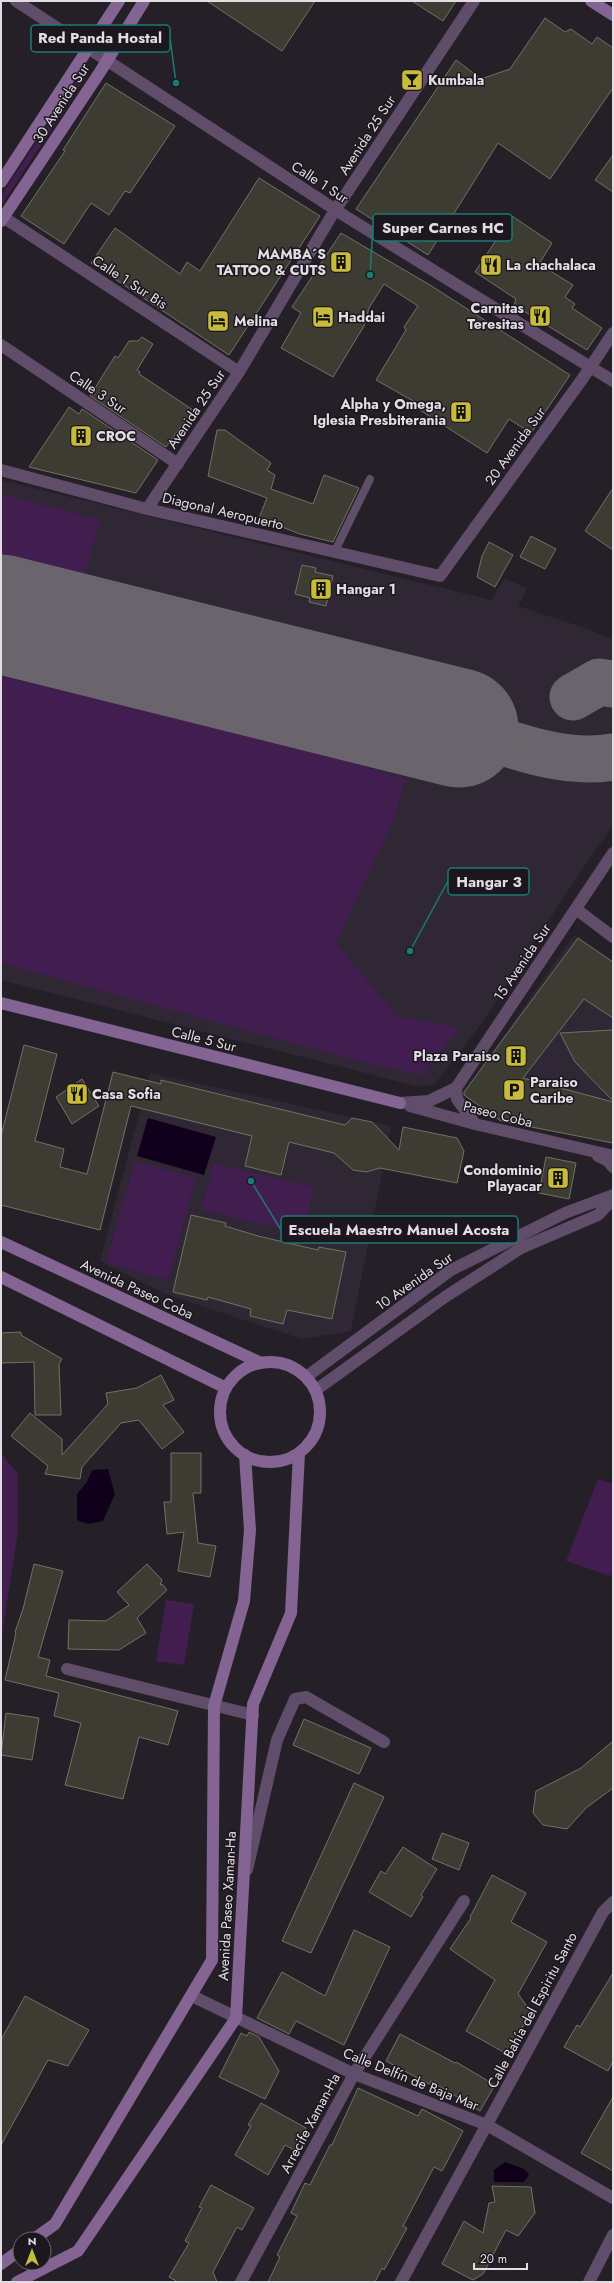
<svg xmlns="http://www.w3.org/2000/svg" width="614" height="2283" viewBox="0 0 614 2283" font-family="Jost,sans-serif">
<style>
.built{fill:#302735}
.green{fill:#411d50}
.water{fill:#11001b}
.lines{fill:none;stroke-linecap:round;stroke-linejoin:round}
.taxiway{stroke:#6a656c;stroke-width:47}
.runway{stroke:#6a656c;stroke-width:119}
.building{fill:#3d3c32;stroke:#727166}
.lane{stroke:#604d6a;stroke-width:8}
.street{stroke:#604d6a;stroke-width:12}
.secondary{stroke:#836493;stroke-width:12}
.labels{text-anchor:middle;stroke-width:3;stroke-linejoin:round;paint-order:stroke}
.poi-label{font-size:14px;font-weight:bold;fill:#e1dde3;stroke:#1c171f;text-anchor:start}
.street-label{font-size:14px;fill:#e1dde3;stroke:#1c171f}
.leader{fill:none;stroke:#1a7b74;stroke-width:1.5}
.callout-dot{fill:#1a7b74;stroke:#1c171f;stroke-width:1.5}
.callout{fill:#1c171f;stroke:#1a7b74;stroke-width:1.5}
.callout-label{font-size:15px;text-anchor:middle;font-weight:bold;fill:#e1dde3}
</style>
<rect width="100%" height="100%" fill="#252028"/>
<!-- built -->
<path class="built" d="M1,480l490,120 14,-22 22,11 -9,17 70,23 25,11v185l-32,46 -99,152 -48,62 -18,1 -415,-106z
M574,935l39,27v181l-112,-22 -38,-27z
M150,1073l241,53 -40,205 -49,8 -134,-44 -68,-34z"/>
<!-- green -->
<path class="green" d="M82,72l5,2 -86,132v-10z
M1,494l100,26 -18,58 -82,-22z
M1,676l317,76 87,27 -10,38 -59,126 61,73 62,12 -36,47 -58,-12 -364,-100z
M135,1161l61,17 -28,102 -62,-17z
M213,1163l101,24 -11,47 -101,-24z
M1,1453l17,21v58l-17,108z
M598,1479l15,5v85l-3,7 -44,-15z
M166,1600l28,4 -10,61 -28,-4z"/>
<!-- water -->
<path class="water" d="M148,1118l68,19 -12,38 -67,-19z
M108,1469l7,25 -12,27 -15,3 -11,-4v-26l10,-12 5,-12z
M505,2162l19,7 5,6 -5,7h-30v-12z"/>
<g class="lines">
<!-- taxiway -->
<path class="taxiway" d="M573,697l26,-15 14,2
M459,728c50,15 102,38 154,29"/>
<!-- runway -->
<path class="runway" d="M1,614l458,114"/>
</g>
<!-- building -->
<path class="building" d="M207,1h108l-33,50z
M412,1h44l-13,20z
M545,18l20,14 6,-3 21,15 5,-7 16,11v40l-63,91 -52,-36 -70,112 -72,-46 100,-149 25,19 29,-10z
M106,83l69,43 -45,67 -5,-2 -16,24 -18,-12 -27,41 -43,-28 44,-65 -2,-1z
M613,155v37l-18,-12z
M259,178l61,38 -91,139 -138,-92 24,-35 65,46 7,-12 13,9z
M512,216l40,27 -13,21 34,21 -8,12 10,7 -3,4 30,20 -15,22 -73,-45 2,-6 -41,-27z
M341,233l89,52 140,90 -39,58 -22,-14 -22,34 -75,-48 3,-3 -39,-22 30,-50 -2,-3 14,-21 -34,-22 -15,24 -5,18 -31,51 -52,-29 20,-35 -9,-6z
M142,337l11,7 -16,26 3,2 -1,2 54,36 -27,37 -76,-51 25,-40 3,2 11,-17h9z
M69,407l10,7 3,-5 76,51 -22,33 -107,-26z
M217,430h8l46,33 -4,7 8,5 -4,14 42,15 11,-29 35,13 -26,54 -33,-8 -41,-16 8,-20 -59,-22z
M613,488v62l-28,-19z
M531,536l25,13 -11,20 -25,-12z
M489,542l24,13 -18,32 -18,-10 5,-21z
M302,565l14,3 -1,4 18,4 -7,30 -17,-4 1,-4 -15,-4z
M578,938l35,24v56l-29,-19 -61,79 90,24v41l-112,-22 -37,-26v-3z
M613,1030v71l-38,-39 -15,-29z
M24,1045l33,9 -22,87 29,8 -4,18 27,7 26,-102 48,12v-4l184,45 7,-7 20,4 27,28 4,-23 54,11 7,13 -7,32 -77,-15 -14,4 -13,-2 -19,-17 -45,-11 -8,33 -36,-9 7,-30 -121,-30 -31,124 -99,-25v-69z
M82,1079l17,27 -27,18 -16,-27z
M546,1157l30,6 -7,36 -30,-6z
M191,1215l35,8 -1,3 33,10 60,14 1,-3 27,5 -14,67 -45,-9 -4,14 -33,-8 1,-7 -43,-12 -1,3 -34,-8z
M21,1332v3l41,24 -3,5 2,51h-26l-1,-53 -33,1v-30z
M161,1375l13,25 -11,5 21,27 -22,17 -23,-29 -18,3 -39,44 -2,12 -35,-5 3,-8 -37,-30 19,-23 32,26v16l46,-51 -2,-11 31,-5z
M171,1453h30v40h-8l5,50 18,3 -6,31 -32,-6 6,-39 -17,2 -3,-32h7z
M34,1564l29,7 -25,86 12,3 -4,16 132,35 -10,34 -29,-8 -16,62 -58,-14 16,-62 -27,-7 5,-23 -54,-13 11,-47 -1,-1 8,-23z
M147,1564l15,16 -2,5 2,-1 5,6 -30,28 9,15 -27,17 -51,-1 1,-29 37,1 23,-16 -12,-13z
M6,1713l33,5 -7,42 -31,-5z
M304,1719l67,29 -12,26 -66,-29z
M613,1741v47l-27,20 -19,21 -24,-4 -10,-12 3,-22 45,-23z
M354,1783l30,14 -73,156 -29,-12z
M442,1833l27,10 -10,27 -27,-11z
M403,1847l34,22 -16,26 2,2 -12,20 -42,-25 12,-21 4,3z
M492,1875l34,18 -15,29 36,20 -29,52 13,18 -24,42 -41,-23 29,-51 -45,-31 21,-31 -1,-1z
M354,1930l36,17 -46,98 -48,-24 -7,13 -32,-16 25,-46 43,24z
M613,1973v88l-5,10 -44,-24 13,-22 3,2z
M25,1996l64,34 -21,36 -20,-6 -47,85v-105z
M249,2032l10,5 20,34 -14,28 -46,-22 22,-44 6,3z
M400,2034l55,29 1,-1 39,23 -15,26 -49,-30 -2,3 -43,-23z
M358,2088l60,28 4,-7 41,22 -21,40 -8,-4 -31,59 4,2 -23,42 -2,-2 -7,14h-107l12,-25 -3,-2 20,-39 -6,-3 14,-30 5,2 20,-40h2z
M613,2097v74l-32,-18z
M261,2103l45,25 -12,22 -9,-5 -17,30 -33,-20 16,-29 -3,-1z
M211,2185l43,23 -12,22 -5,-3 -24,45 4,10h-39l-9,-5 20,-34 -4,-2 17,-33 -3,-1z
M492,2186l39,1 4,26 -17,23 -12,-6 -23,44 -10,6 -31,-16 22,-43 19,12 6,-30 6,-1z"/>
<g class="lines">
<!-- lane -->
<path class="lane" d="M335,551l35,-72"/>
<!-- street -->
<path class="street" d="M16,1l329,215 268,165
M3,217l236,155
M1,345l177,119
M1,470l146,39 293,67 143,-198 30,-45
M147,509l92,-137 93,-157 142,-214
M576,909l37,28
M456,1088l1,11 18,25
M400,1103l29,-2 27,-13 157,-235
M410,1106l65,18 138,32
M598,1156l10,5 5,6
M306,1377l145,-107 114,-57 48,-18
M316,1390l129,-93 76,-49 77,-33 15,-16
M67,1669l186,46
M247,1870l30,-130 18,-41 11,-2 78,45
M192,1996l162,78 133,51 126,73
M241,2282l113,-208 110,-173
M401,2282l202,-370 10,-10
M589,2282l24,-47"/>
<!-- secondary -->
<path class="secondary" d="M591,1l22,14
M1,182l118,-181
M1,221l99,-149 44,-71
M1,1003l399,100
M1,1242l260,121
M1,1277l225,111
M220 1412a50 50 0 1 1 100 0a50 50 0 1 1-100 0Z
M34,2239l21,-15 157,-264 2,-254 30,-105 6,-71 -5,-75
M1,2264l19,-14
M17,2282l61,-31 158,-233 17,-314 38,-91 8,-160"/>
</g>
<!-- icons -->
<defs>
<g id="bar-square" transform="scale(1.15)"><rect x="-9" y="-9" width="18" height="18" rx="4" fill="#c8bb3b" stroke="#1c171f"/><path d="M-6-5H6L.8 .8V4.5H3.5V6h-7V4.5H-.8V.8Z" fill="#111"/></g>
<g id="building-square" transform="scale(1.15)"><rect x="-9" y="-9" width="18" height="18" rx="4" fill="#c8bb3b" stroke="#1c171f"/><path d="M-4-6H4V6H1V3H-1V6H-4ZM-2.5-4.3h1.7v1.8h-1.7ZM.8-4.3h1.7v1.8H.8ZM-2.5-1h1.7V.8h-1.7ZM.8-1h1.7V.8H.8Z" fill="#111"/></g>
<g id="restaurant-square" transform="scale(1.15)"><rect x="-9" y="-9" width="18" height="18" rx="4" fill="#c8bb3b" stroke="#1c171f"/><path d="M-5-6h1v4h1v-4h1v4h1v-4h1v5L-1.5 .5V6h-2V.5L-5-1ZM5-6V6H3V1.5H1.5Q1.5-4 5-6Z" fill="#111"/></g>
<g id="hotel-square" transform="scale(1.15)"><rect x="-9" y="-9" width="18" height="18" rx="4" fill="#c8bb3b" stroke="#1c171f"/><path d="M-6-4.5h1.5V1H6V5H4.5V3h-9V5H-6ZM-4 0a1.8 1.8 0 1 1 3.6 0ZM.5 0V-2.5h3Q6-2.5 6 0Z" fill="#111"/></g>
<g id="parking-square" transform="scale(1.15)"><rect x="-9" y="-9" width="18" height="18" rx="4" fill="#c8bb3b" stroke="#1c171f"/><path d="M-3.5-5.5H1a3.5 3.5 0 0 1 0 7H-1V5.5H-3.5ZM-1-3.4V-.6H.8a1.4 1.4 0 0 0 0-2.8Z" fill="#111"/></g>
</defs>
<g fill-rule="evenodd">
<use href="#bar-square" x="412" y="80"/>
<use href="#building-square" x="341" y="262"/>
<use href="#restaurant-square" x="491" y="265"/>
<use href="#restaurant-square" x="540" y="316"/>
<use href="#hotel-square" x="323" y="317"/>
<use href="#hotel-square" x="218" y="321"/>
<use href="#building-square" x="461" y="412"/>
<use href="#building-square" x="81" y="436"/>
<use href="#building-square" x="321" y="589"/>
<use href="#building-square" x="516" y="1056"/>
<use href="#parking-square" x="514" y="1090"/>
<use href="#restaurant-square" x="77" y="1094"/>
<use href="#building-square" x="558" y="1178"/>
</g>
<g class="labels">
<!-- poi labels -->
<g class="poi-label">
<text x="428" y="85">Kumbala</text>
<text x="326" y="259" text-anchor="end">MAMBA´S<tspan x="326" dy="16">TATTOO &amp; CUTS</tspan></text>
<text x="506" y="270">La chachalaca</text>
<text x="524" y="313" text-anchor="end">Carnitas<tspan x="524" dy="16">Teresitas</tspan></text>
<text x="338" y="322">Haddai</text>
<text x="234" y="326">Melina</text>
<text x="446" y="409" text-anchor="end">Alpha y Omega,<tspan x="446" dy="16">Iglesia Presbiterania</tspan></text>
<text x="96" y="441">CROC</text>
<text x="336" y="594">Hangar 1</text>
<text x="500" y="1061" text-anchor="end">Plaza Paraiso</text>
<text x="530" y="1087">Paraiso<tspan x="530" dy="16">Caribe</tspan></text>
<text x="92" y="1099">Casa Sofia</text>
<text x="542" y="1175" text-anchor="end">Condominio<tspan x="542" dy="16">Playacar</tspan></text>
</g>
<!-- street labels -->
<g class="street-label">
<text transform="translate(61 103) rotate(-57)" y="5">30 Avenida Sur</text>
<text transform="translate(367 135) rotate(-57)" y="5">Avenida 25 Sur</text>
<text transform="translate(320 182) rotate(33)" y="5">Calle 1 Sur</text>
<text transform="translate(130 282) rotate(33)" y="5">Calle 1 Sur Bis</text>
<text transform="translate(98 392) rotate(34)" y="5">Calle 3 Sur</text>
<text transform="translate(196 409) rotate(-56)" y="5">Avenida 25 Sur</text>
<text transform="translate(515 446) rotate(-54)" y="5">20 Avenida Sur</text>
<text transform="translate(223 511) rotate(13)" y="5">Diagonal Aeropuerto</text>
<text transform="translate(522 962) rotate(-56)" y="5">15 Avenida Sur</text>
<text transform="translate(204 1039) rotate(14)" y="5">Calle 5 Sur</text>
<text transform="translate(498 1114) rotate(14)" y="5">Paseo Coba</text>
<text transform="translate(414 1281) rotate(-35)" y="5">10 Avenida Sur</text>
<text transform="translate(137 1289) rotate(25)" y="5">Avenida Paseo Coba</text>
<text transform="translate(227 1906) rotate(-87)" y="5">Avenida Paseo Xaman-Ha</text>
<text transform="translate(532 2010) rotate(-62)" y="5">Calle Bahía del Espiritu Santo</text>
<text transform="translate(411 2079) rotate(22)" y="5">Calle Delfín de Baja Mar</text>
<text transform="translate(310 2123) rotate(-62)" y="5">Arrecife Xaman-Ha</text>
</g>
</g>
<!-- callouts -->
<path class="leader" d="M176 83L170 38M370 275L373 227M410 951L448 881M251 1181L281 1230"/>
<g class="callout-dot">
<circle cx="176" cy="83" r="4"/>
<circle cx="370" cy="275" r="4"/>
<circle cx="410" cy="951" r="4"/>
<circle cx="251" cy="1181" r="4"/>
</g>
<g class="callout">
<rect x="31" y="25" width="139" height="27" rx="4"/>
<rect x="373" y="214" width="139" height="27" rx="4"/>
<rect x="448" y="868" width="81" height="27" rx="4"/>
<rect x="281" y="1216" width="237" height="27" rx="4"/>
</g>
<g class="callout-label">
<text x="100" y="43">Red Panda Hostal</text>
<text x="443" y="233">Super Carnes HC</text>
<text x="489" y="887">Hangar 3</text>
<text x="399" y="1235">Escuela Maestro Manuel Acosta</text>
</g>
<!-- border -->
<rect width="614" height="2283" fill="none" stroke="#e1dde3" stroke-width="4"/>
<!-- north arrow -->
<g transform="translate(32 2251)"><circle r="19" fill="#1c171f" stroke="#6b666d"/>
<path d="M0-3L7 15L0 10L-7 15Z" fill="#c8bb3b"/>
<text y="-6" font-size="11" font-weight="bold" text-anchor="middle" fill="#e1dde3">N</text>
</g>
<!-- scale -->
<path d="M474 2263v6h53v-6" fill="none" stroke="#e1dde3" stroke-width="2"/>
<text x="480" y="2263" font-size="12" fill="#e1dde3" stroke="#1c171f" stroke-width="3" paint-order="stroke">20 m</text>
</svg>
